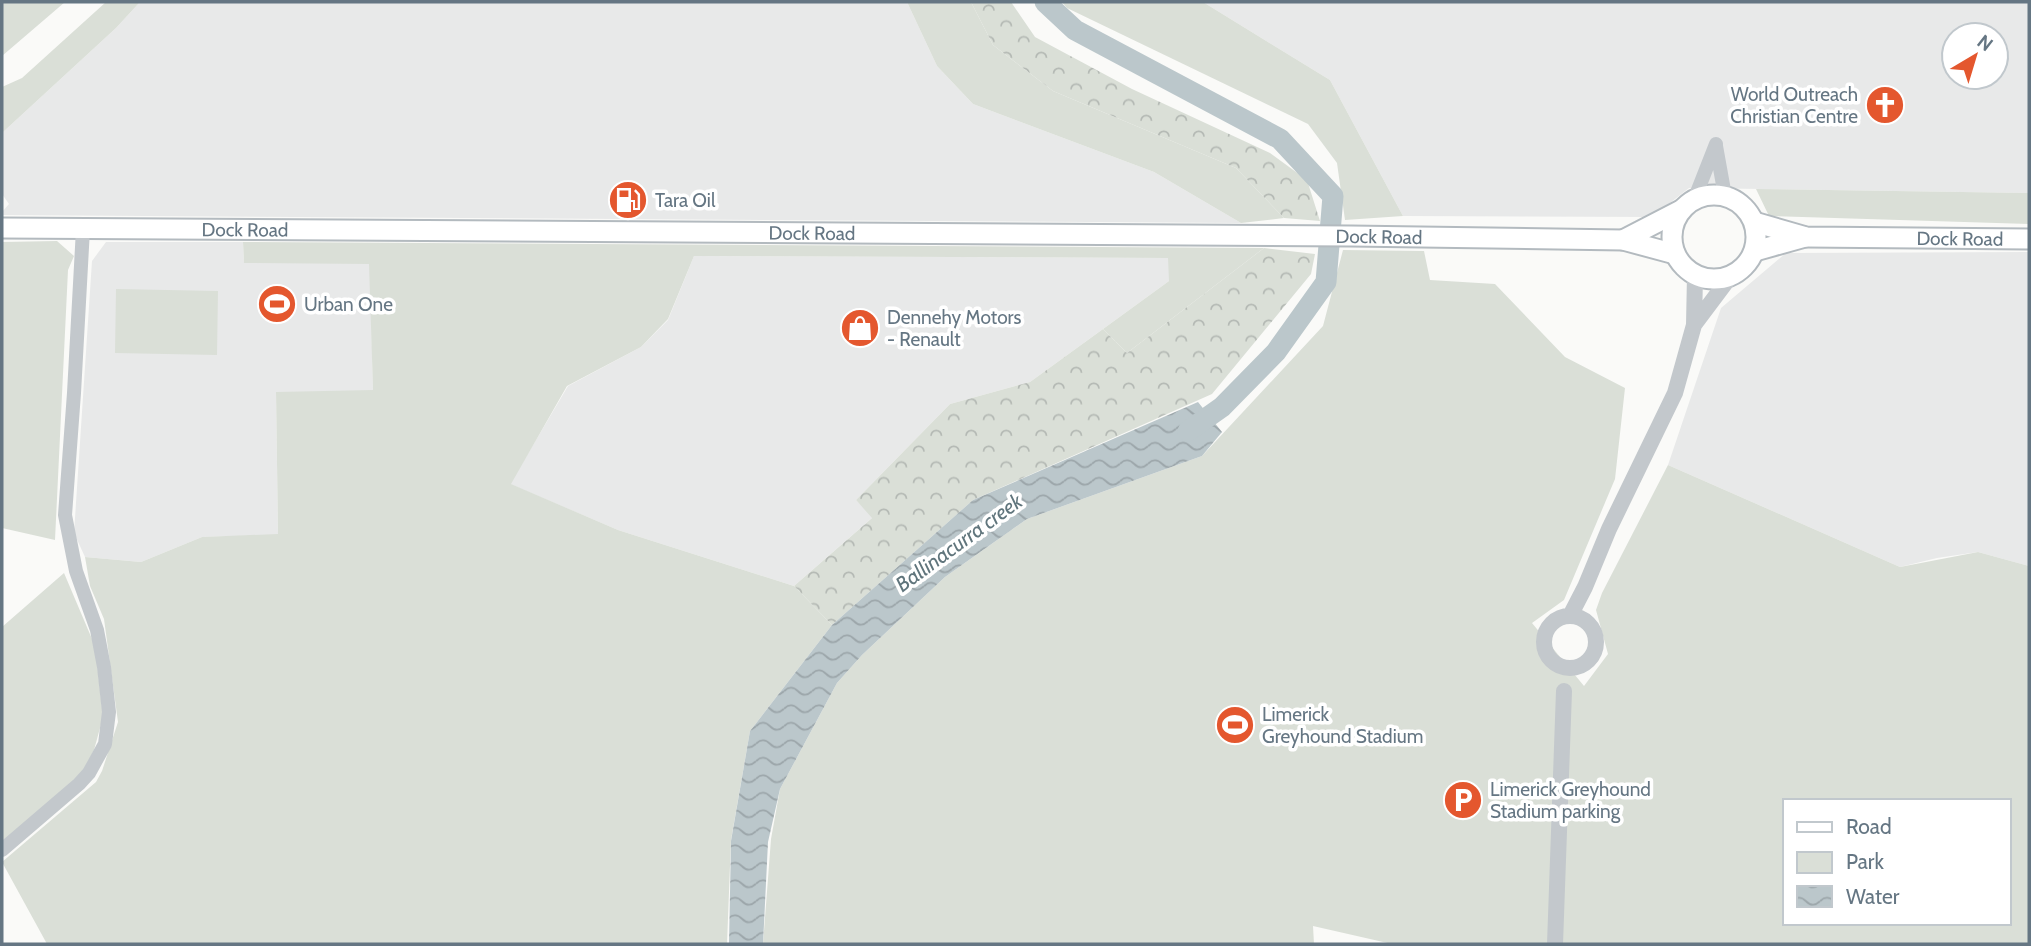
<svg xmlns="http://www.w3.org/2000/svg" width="2031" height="946" viewBox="0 0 2031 946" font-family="Cabin,sans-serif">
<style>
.built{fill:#e8e9e9;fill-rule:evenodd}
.green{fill:#dadfd7;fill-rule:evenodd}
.forest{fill:url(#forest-crowns)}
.water{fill:url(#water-waves)}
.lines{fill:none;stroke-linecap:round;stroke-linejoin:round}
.river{stroke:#bbc7cb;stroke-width:21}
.secondary-casing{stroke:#b3babf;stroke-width:23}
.minor{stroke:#c3c8cc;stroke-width:14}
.tertiary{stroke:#c3c8cc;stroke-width:16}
.secondary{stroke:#fff;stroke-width:19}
.labels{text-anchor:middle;stroke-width:7;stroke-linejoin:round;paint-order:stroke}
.poi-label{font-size:19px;fill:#657683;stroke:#fff;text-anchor:start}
.street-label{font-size:19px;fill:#657683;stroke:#fff}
.water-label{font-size:21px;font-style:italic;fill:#60757c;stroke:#fff}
</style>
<defs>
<pattern id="forest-crowns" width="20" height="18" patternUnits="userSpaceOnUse" patternTransform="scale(1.75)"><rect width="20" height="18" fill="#dadfd7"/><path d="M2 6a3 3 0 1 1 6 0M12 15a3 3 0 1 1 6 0" fill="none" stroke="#b4b9b4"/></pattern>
<pattern id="water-waves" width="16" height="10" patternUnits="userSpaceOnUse" patternTransform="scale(1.75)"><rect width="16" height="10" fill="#bbc7cb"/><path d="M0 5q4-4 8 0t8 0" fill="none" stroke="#9ca6aa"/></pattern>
</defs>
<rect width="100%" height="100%" fill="#fafaf8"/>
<!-- built -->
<path class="built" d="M140,2h767l30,64 36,38 181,68 87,51 -1239,-8v-3l7,-8 -7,-10v-61l114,-105z
M1203,2h826v191l-340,-5 -37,29 -249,-1 -73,-136zM1954,35h42v42h-42z
M106,242h137l1,21h126l3,128 -97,2 2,142 -76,2 -61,25 -56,-5 -11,-24 18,-272z
M2029,252v314l-51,-14 -41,6 -37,9 -232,-102 53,-157 65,-55z
M694,256l475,2v23l-139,101 -80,22 -94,96 17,17 -79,69 -176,-56 -108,-46 58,-98 73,-39 27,-27z"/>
<!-- green -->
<path class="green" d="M2,2h63l-63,54z
M106,2h34l-24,26 -114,105v-46l20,-9z
M907,2h64l22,43 60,46 183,77 48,50 -43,5 -87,-51 -181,-68 -36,-38z
M1062,2h141l127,78 73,136 -58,4 -8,-57 -29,-39 -241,-116z
M1756,189l273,4v31l-260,-8z
M57,241l17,15 -6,14 -13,270 -53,-12v-286z
M243,242l1021,6 -137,105 -24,-24 66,-48 -1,-23 -474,-2 -26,63 -27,28 -74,39 -56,98 107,46 176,56 38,39 -82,106 -19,109 -4,104h-680l-45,-82 94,-80 6,-11 16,-49 -14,-103 -14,-33 -5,-29 56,5 61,-25 76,-3 -2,-142 97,-2 -4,-126 -125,-1z
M1343,250l81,1 6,29 65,4 70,73 60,31 -10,91 -51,121 -32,23 52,63 24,-32 -12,-44 6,-17 66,-128 232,102 78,-15 51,14v378h-637l-79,-18 1,18h-551l8,-105 9,-50 57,-106 25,-28 83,-78 82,-58 175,-63 121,-130zM1784,801h224v122h-224z
M116,289l102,2 -1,64 -102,-2z
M64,573l31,73 8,71 -9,33 -14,27 -78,67v-217z"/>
<!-- forest -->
<path class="forest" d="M971,2h40l24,35 97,52 138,64 37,27 13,41 -36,-3 -48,-50 -183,-77 -60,-46z
M1264,248l51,6 -4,20 -99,120 -239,106 -141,125 -38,-39 78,-68 -16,-18 94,-96 80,-22 73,-53 24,24z"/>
<!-- water -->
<path class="water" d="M1198,402l24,30 -20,24 -175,63 -82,58 -83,78 -25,28 -57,106 -12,53 -5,102h-34l2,-103 19,-110 82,-106 141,-125z"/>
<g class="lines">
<!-- river -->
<path class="river" d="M1045,2l30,28 205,109 53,57 -7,86 -50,70 -54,55 -34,24"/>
<!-- secondary casing -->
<g class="secondary-casing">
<g id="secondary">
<circle cx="1714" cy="237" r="42"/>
<path id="s1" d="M1754,222l52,15 223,2"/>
<path id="s2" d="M2,228l1349,8 272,4 52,14"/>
<path d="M1623,240l58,-30"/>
<path d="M1755,251l50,-14"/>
</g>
</g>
<!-- minor -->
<path class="minor" d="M1716,146l9,50
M1694,200l22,-56
M2,850l77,-66 10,-11 16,-29 4,-32 -5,-45 -7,-37 -21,-59 -11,-56 9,-122 9,-164"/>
<!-- tertiary -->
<path class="tertiary" d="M1694,325l36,-48
M1544 642a26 26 0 1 1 52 0a26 26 0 1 1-52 0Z
M1570,616l15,-29 24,-58 66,-136 19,-68 1,-50
M1555,944l9,-253"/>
<!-- secondary -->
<use href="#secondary" class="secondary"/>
</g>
<!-- icons -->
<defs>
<g id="church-disc" transform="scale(2.0125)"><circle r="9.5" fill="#e4572e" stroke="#fff"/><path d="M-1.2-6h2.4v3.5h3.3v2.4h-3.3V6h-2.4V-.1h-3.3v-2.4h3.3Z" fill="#fff"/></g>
<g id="fuel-disc" transform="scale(2.0125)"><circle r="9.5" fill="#e4572e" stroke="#fff"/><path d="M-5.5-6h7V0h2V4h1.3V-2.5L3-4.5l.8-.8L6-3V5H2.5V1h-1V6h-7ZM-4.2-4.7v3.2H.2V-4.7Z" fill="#fff"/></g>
<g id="stadium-disc" transform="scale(2.0125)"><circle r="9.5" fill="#e4572e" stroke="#fff"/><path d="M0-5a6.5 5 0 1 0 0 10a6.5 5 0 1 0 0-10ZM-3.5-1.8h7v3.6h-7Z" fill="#fff"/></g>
<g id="shop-disc" transform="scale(2.0125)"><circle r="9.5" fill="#e4572e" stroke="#fff"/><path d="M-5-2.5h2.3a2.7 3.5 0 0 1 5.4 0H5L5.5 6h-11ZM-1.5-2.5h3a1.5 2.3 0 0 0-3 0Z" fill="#fff"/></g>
<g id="parking-disc" transform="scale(2.0125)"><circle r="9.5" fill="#e4572e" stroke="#fff"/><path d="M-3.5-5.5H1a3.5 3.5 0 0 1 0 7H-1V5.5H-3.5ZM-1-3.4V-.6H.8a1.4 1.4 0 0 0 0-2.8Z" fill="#fff"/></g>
</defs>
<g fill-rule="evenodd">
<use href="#church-disc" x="1885" y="105"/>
<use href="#fuel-disc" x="628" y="200"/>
<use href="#stadium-disc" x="277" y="304"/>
<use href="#shop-disc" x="860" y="328"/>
<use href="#stadium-disc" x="1235" y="725"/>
<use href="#parking-disc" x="1463" y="800"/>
</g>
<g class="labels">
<!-- poi labels -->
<g class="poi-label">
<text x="1858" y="101" text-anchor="end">World Outreach<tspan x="1858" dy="22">Christian Centre</tspan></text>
<text x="655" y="207">Tara Oil</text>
<text x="304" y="311">Urban One</text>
<text x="887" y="324">Dennehy Motors<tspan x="887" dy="22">- Renault</tspan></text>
<text x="1262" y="721">Limerick<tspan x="1262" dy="22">Greyhound Stadium</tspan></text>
<text x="1490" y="796">Limerick Greyhound<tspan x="1490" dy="22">Stadium parking</tspan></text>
</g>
<!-- street labels -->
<g class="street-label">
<text dy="7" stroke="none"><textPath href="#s2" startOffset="243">Dock Road</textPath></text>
<text dy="7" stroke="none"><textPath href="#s2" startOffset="810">Dock Road</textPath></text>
<text dy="7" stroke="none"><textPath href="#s2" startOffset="1377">Dock Road</textPath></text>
<text dy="7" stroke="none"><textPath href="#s1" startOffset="208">Dock Road</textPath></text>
</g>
<!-- water labels -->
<g class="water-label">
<text transform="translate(959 543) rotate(-36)" y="7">Ballinacurra creek</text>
</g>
</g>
<!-- border -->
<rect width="2031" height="946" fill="none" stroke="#657683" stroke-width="7"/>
<!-- legend -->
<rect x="1783" y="799" width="228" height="126" fill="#ffffff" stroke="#c1c8cd" stroke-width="2"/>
<rect x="1797" y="822" width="35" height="10" fill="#ffffff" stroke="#c1c8cd" stroke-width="2"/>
<text x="1846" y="834" font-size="21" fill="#657683">Road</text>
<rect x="1797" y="852" width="35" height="21" fill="#dadfd7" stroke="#c1c8cd" stroke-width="2"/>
<text x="1846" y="869" font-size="21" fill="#657683">Park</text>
<rect x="1797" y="886" width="35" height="21" fill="url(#water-waves)" stroke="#c1c8cd" stroke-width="2"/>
<text x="1846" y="904" font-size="21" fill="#657683">Water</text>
<!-- north arrow -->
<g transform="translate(1975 56) rotate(38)"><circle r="33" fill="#ffffff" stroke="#c1c8cd" stroke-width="2"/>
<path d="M0-5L12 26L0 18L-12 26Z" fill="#e4572e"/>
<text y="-10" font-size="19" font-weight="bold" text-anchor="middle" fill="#657683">N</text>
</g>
</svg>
